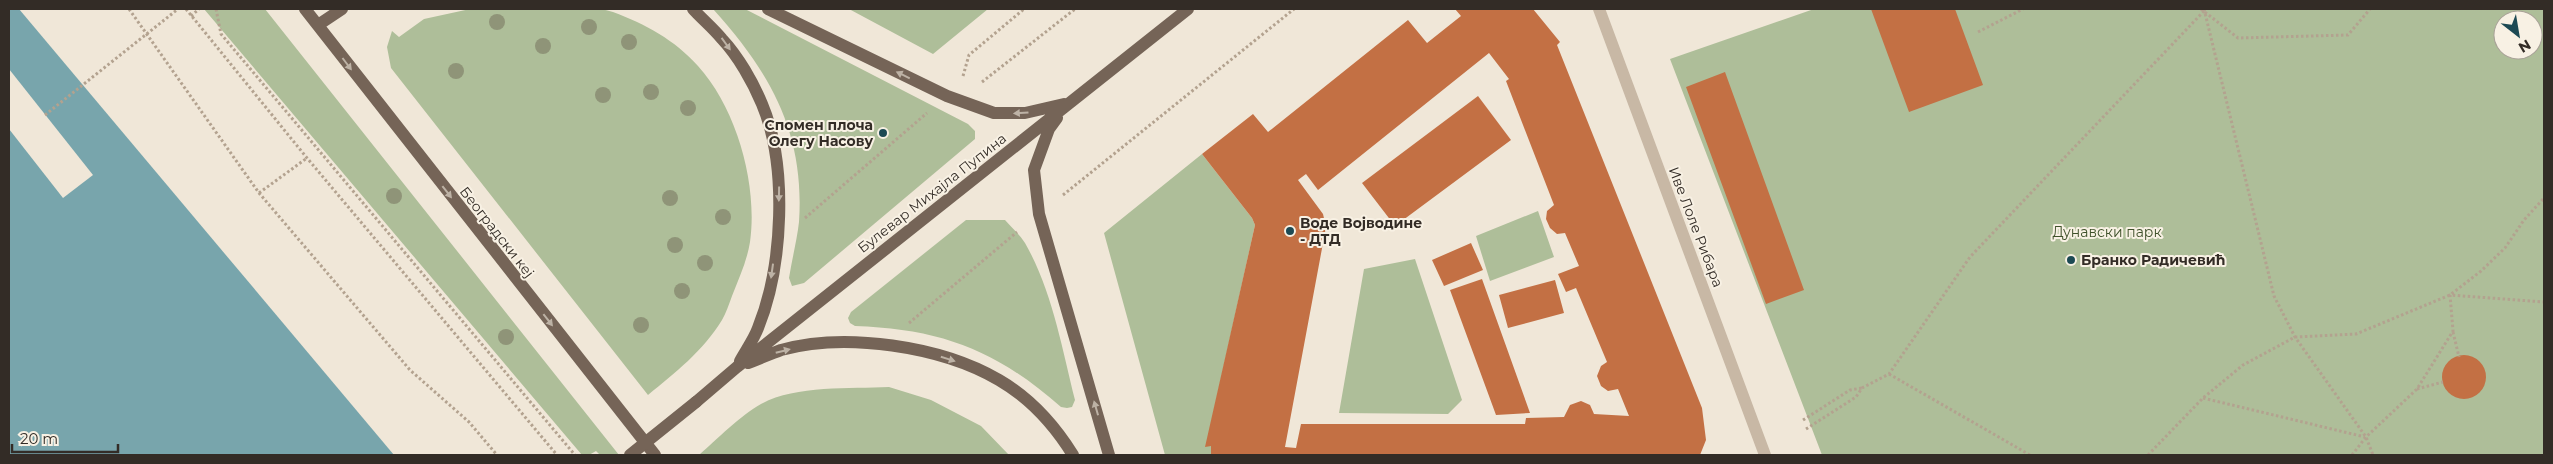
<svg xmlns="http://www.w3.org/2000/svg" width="2553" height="464" viewBox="0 0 2553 464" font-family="Montserrat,sans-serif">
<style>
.green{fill:#aebe99;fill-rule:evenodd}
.water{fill:#78a5ac}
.pier{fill:#f0e7d8}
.building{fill:#c37044;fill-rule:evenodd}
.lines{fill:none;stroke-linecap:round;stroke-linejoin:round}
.path{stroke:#b3a28f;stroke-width:3;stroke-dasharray:2.5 2.5;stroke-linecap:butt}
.minor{stroke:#c8b8a5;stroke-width:12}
.major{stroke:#756457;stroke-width:12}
.major-bridge{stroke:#756457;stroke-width:12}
.tree{fill:#8f9478}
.oneway{fill:#bdb2a5}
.poi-dot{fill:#1d4a54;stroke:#f8f1e4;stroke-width:2}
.labels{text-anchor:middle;stroke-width:4;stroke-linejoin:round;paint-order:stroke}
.poi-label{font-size:14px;font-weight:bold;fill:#332c26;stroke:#f8f1e4;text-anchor:start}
.street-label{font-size:14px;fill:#332c26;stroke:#f8f1e4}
.park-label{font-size:14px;fill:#3f512a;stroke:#f8f1e4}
</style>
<rect width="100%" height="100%" fill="#f0e7d8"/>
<!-- green -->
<path class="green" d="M204,9h61l354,446h-19l-4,-4 -7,4h-7z
M470,9c30,0 60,0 90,0 17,0 36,-3 53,3 32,12 62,28 85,54 39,43 60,119 52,176 -3,19 -11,36 -18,54 -3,8 -6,17 -10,24 -19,31 -47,53 -74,75l-257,-327 -4,-21 5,-16 7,6 25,-18z
M713,9h32l223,115 7,7v8l-171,144 -12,3 -3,-8c3,-19 8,-38 10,-56 6,-89 -29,-150 -86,-213z
M849,9h139l-55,45z
M1814,9h730v446h-722l-152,-396zM2503,20h30v30h-30z
M1202,154l50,64 3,7 -49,221h5v9h-46l-61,-222z
M1538,211l16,46 -64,24 -14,-45z
M966,220h39c6,7 15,15 20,23 27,47 37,105 50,157l-3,7 -5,1 -6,-1c-65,-57 -120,-78 -206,-81l-5,-3 -2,-5 3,-6z
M1415,259l47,141 -14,14 -109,-1 25,-144z
M889,387l42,13 50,26 28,29h-310c17,-15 42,-40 62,-51 34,-19 89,-15 128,-17z"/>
<!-- water -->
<path class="water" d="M9,9h10l375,446h-385z"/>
<!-- pier -->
<path class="pier" d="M9,69l84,106 -30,23 -54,-69z"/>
<!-- building -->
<path class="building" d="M1455,9h78l27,33 -3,3 145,363 4,32 -6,15h-489v-9l-6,1 50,-222 -3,-7 -50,-64 51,-40 15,18 140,-112 19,23 34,-27zM1489,53l20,26 -3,2 48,124 -7,6 -1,8 4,9 7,6 8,-1 14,33 -21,8 8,18 10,-4 31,74 -6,4 -4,10 4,10 7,5 10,-2 11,27 -35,-2 -4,-9 -9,-4 -11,4 -6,12 -38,1 -1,6h-224l-5,24 -11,-1 41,-220 -3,-13 -25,-34 8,-6 12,16z
M1871,9h84l28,76 -74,27z
M1725,72l79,218 -38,14 -80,-217z
M1478,96l33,44 -116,86 -33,-43z
M1471,243l12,27 -39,16 -12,-26z
M1482,279l48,134 -34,2 -46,-125z
M1555,280l9,33 -56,15 -9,-33z
M2442 377a22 22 0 1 1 44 0a22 22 0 1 1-44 0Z"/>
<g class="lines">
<!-- path -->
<path class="path" d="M129,9l130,184 151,177 59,52 28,33
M186,9l121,149 250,297
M216,9l5,25 354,421
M2201,9l37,29 110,-3 22,-26
M2204,9l70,287 21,41 71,100 7,18
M191,16l8,-7
M1978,32l45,-23
M963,76l6,-21 55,-46
M982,82l93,-73
M45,115l133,-106
M259,193l48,-35
M1063,195l231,-186
M805,218l122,-105
M909,323l108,-91
M2453,332l6,25
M1889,374l141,81
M2417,389l26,-7
M2203,398l162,39
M1803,420l47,-30 12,-2
M1806,429l50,-32 6,-9 27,-14 81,-117 234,-246
M2148,455l55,-57 40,-33 52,-28 61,-3 94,-39 31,-24 24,-23 19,-28 20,-22
M2352,455l14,-18 51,-48 36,-58 -3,-36 94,7"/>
<!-- minor -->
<path class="minor" d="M1599,9l166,446"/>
<!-- major -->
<path class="major" d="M305,9l350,446
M693,9c9,10 20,19 29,30 16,17 31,43 40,65 26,62 21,162 -4,224 -4,11 -12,22 -18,33
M768,9l179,87 47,17h31l39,-9
M318,25l24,-16
M1057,118l-8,11 -15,41 5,44 70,241
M748,363c11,-4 22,-9 33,-13 64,-18 160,-4 218,30 31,18 56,46 74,75
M696,402l41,-35 451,-358"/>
<!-- major-bridge -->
<path class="major-bridge" d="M630,455l66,-53"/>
</g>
<!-- trees -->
<g class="tree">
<circle cx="497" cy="22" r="8"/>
<circle cx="589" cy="27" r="8"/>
<circle cx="629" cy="42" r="8"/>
<circle cx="543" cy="46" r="8"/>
<circle cx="456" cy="71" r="8"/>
<circle cx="651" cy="92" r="8"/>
<circle cx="603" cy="95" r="8"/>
<circle cx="688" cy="108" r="8"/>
<circle cx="394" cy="196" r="8"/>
<circle cx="670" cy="198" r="8"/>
<circle cx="723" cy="217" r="8"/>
<circle cx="675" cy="245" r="8"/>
<circle cx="705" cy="263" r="8"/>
<circle cx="682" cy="291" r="8"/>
<circle cx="641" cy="325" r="8"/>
<circle cx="506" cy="337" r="8"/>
</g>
<!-- one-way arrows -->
<defs><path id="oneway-solid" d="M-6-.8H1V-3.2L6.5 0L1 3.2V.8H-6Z" transform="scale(1.25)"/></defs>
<g class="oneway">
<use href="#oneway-solid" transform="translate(726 44) rotate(54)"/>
<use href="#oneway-solid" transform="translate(347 64) rotate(53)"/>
<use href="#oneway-solid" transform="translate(903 75) rotate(-154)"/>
<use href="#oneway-solid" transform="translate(1021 113) rotate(176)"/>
<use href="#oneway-solid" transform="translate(447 192) rotate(52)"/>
<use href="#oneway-solid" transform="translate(779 194) rotate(91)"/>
<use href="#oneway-solid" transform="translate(772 271) rotate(98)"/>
<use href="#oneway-solid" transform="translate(548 320) rotate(52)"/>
<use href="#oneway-solid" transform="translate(783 351) rotate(-14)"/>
<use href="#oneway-solid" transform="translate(948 359) rotate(17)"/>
<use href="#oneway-solid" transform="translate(1096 408) rotate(-106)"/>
</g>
<!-- markers -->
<g class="poi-dot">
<circle cx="883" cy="133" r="5"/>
<circle cx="1290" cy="231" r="5"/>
<circle cx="2071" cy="260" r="5"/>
</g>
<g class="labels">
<!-- poi labels -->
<g class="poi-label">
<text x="873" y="130" text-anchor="end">Спомен плоча<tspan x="873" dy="16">Олегу Насову</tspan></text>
<text x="1300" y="228">Воде Војводине<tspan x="1300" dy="16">- ДТД</tspan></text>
<text x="2081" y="265">Бранко Радичевић</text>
</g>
<!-- street labels -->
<g class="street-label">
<text transform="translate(932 193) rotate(-38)" y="5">Булевар Михајла Пупина</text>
<text transform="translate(1696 227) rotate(69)" y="5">Иве Лоле Рибара</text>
<text transform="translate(497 232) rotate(52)" y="5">Београдски кеј</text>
</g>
<!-- park labels -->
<g class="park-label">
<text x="2107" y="237">Дунавски парк</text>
</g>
</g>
<!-- border -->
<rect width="2553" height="464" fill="none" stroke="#332c26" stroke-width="20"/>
<!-- north arrow -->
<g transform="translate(2518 35) rotate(149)"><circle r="24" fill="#f8f1e4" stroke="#a9a298"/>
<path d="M0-4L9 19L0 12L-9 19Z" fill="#1d4a54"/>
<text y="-8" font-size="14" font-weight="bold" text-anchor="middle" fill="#332c26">N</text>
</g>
<!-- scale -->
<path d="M12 444v8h106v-8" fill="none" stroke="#332c26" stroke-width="2.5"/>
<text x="20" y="444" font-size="15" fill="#332c26" stroke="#f8f1e4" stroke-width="4" paint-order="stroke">20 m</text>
</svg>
